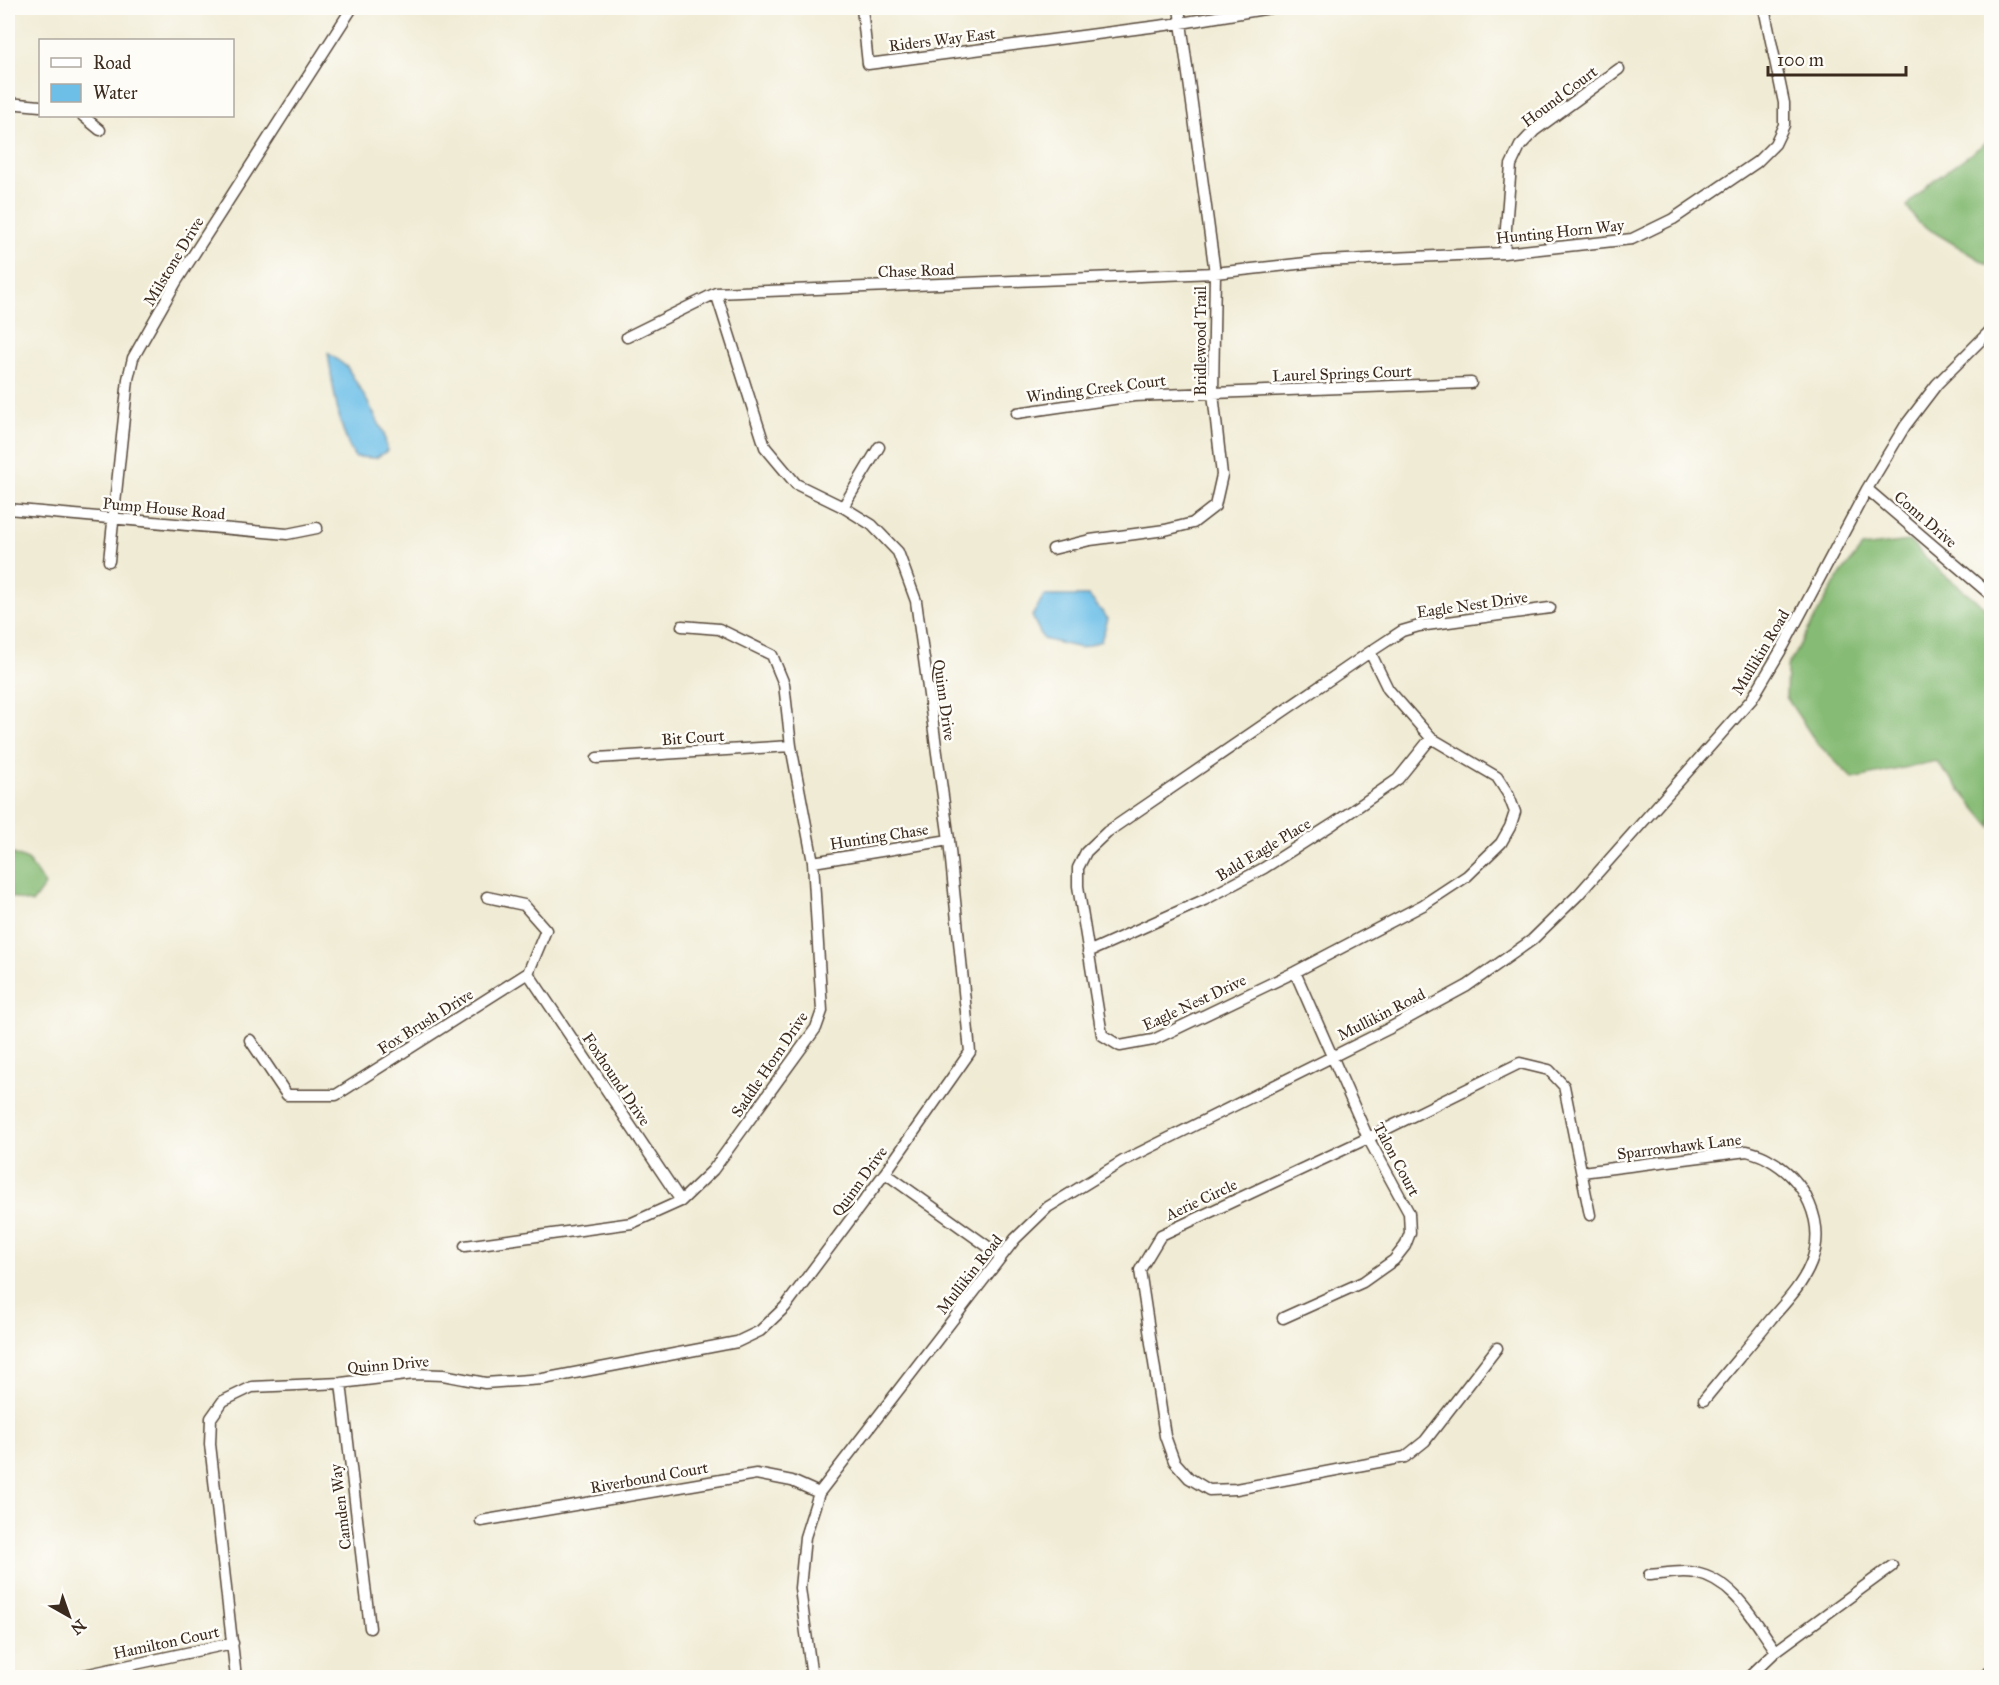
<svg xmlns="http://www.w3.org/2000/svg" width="1999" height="1685" viewBox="0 0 1999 1685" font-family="'IM FELL Great Primer',serif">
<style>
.forest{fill:#86bb75;stroke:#60724a;stroke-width:1.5}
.water{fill:#6dbfe8;stroke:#547483;stroke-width:1.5}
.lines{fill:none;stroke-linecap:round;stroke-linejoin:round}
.minor-casing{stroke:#564739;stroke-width:13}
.minor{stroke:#fff;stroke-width:10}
.labels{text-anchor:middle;stroke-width:5;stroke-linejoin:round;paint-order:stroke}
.street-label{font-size:16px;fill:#3b2a1e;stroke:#fdfcf7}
</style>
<rect width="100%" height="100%" fill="#fdfcf7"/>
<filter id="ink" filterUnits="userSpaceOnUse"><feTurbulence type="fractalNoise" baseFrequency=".0167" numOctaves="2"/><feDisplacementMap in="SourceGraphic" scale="12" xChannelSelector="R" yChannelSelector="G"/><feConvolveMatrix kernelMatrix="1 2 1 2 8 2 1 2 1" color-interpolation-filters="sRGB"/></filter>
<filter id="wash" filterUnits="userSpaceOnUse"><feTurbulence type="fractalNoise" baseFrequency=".008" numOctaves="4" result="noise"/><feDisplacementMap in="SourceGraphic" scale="24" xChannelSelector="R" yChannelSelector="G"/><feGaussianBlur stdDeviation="1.35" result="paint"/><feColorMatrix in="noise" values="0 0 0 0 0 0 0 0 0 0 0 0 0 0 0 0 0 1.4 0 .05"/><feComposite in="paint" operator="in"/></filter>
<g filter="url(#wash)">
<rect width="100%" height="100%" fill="#f0ebd4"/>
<!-- forest -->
<path class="forest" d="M1991,139v125h-4l-70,-42 -10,-16 22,-22z
M1909,541l32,31 50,40v215l-55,-66 -83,18 -37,-37 -30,-45 1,-30 51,-89 24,-31z
M8,852l20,8 17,25 -13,18 -24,-7z"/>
<!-- water -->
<path class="water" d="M328,353l19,14 17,28 20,38 3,18 -11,7 -21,-1c-16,-23 -23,-76 -27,-104z
M1044,596h45l19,23 -7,22 -20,7 -38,-9 -11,-23z"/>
</g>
<g filter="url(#ink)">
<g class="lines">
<!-- minor casing -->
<g class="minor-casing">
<path id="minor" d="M862,8l6,56 313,-41 89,-15
M8,103l32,3
M83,116l17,14
M1504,253l7,-88 9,-19 14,-15 85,-62
M627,337l89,-44 499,-20 109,-12 180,-8 128,-14 41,-20 84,-57 18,-18 9,-19v-22l-20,-95
M1017,413l117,-17 337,-13
M1867,489l125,107
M843,507l36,-60
M8,509l279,25 30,-6
M1053,549l37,-9 75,-10 28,-7 22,-17 7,-31 -9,-82 2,-120 -36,-265
M109,561l19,-182 5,-21 43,-76 176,-274
M1370,652l18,37 43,49 66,39 11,17 7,18 -5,15 -9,16 -34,33 -44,29 -128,67 -142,68 -33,6 -18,-11 -24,-149v-18l8,-16 21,-20 263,-180 32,-21 17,-5 131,-18
M597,758l194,-12
M813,862l136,-22
M1088,952l116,-52 60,-32 69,-44 65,-45 33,-41
M528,973l153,228
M250,1040l37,55h49l192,-122 18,-43 -22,-25 -37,-8
M1582,1172l165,-21c7,2 15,4 21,8 37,20 59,64 43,104 -8,21 -25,39 -40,56 -22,27 -45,54 -67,81
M885,1173l116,83
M465,1246l167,-23 49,-22 32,-31 103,-142 6,-17 -9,-149 -22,-116 -7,-62 -12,-29 -53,-26 -37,-3
M1283,1318l80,-36 31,-22 11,-14 5,-13 -1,-20 -41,-75 -73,-166
M1497,1348l-72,93 -20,16 -169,32 -27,1 -20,-12 -15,-17 -9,-25 -25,-166 21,-35 207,-97 152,-75 29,7 15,16 26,129
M341,1383l29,245
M481,1521l275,-47 36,7 27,12
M1649,1575c14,-1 33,-5 46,-2 40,8 59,48 81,78
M70,1678l163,-35
M236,1678l-26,-234 1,-26 12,-17 29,-14 89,-4 73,-9 29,1 42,8 58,-4 194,-37 23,-11 25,-24 100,-134 85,-121 -21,-212 -33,-239 -18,-49 -26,-27 -29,-18 -47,-23 -31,-37 -49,-154
M812,1678l-12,-90 5,-51 14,-44 196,-254 33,-32 75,-46 265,-132 79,-43 65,-46 46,-45 174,-196 32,-54 83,-156 38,-63 32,-42 55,-55
M1748,1678l28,-27 116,-85
M1981,1678l11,-8"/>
</g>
<!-- minor -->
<use href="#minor" class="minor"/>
</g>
</g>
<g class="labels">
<!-- street labels -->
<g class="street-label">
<text transform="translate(942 39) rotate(-7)" y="6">Riders Way East</text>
<text transform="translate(1559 96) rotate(-37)" y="6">Hound Court</text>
<text transform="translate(1560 231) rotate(-6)" y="6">Hunting Horn Way</text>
<text transform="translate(173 261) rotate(-59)" y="6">Milstone Drive</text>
<text transform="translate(916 270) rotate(-2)" y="6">Chase Road</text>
<text transform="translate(1200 341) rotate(-90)" y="6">Bridlewood Trail</text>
<text transform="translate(1342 373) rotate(-2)" y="6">Laurel Springs Court</text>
<text transform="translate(1096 388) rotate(-7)" y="6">Winding Creek Court</text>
<text transform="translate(164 508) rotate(5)" y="6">Pump House Road</text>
<text transform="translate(1926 519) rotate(41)" y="6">Conn Drive</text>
<text transform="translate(1472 604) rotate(-8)" y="6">Eagle Nest Drive</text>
<text transform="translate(1760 652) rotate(-59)" y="6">Mullikin Road</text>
<text transform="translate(945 700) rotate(82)" y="6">Quinn Drive</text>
<text transform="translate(693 737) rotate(-4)" y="6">Bit Court</text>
<text transform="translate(879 836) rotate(-9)" y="6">Hunting Chase</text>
<text transform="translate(1263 849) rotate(-31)" y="6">Bald Eagle Place</text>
<text transform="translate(1194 1002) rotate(-25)" y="6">Eagle Nest Drive</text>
<text transform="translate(1381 1014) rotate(-27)" y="6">Mullikin Road</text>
<text transform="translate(425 1021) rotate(-32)" y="6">Fox Brush Drive</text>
<text transform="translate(769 1064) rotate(-56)" y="6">Saddle Horn Drive</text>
<text transform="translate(617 1079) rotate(56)" y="6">Foxhound Drive</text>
<text transform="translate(1679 1146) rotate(-7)" y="6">Sparrowhawk Lane</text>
<text transform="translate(1397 1159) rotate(62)" y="6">Talon Court</text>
<text transform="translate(859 1181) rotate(-54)" y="6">Quinn Drive</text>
<text transform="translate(1201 1199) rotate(-25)" y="6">Aerie Circle</text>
<text transform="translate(969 1274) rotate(-52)" y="6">Mullikin Road</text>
<text transform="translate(388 1364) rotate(-5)" y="6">Quinn Drive</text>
<text transform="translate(649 1477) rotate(-10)" y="6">Riverbound Court</text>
<text transform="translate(340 1507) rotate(-97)" y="6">Camden Way</text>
<text transform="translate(166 1642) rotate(-12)" y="6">Hamilton Court</text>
</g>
</g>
<!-- margin -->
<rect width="1999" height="1685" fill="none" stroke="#fdfcf7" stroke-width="30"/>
<!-- legend -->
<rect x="39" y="39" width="195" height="78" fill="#fdfcf7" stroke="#afa8a0" stroke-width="1.5"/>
<rect x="51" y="58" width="30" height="9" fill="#ffffff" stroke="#afa8a0" stroke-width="1.5"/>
<text x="93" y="69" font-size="18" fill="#3b2a1e">Road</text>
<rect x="51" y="84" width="30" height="18" fill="#6dbfe8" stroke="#afa8a0" stroke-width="1.5"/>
<text x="93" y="99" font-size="18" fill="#3b2a1e">Water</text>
<!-- north arrow -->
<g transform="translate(69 1616) rotate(140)" stroke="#fdfcf7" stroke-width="4.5" paint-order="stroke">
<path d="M0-4.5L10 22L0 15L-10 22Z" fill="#3b2a1e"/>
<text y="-9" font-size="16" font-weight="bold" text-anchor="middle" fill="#3b2a1e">N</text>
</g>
<!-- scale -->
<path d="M1768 66v9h138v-9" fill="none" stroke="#3b2a1e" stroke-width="3"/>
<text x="1777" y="66" font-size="18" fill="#3b2a1e" stroke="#fdfcf7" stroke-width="4.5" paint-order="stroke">100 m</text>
</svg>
